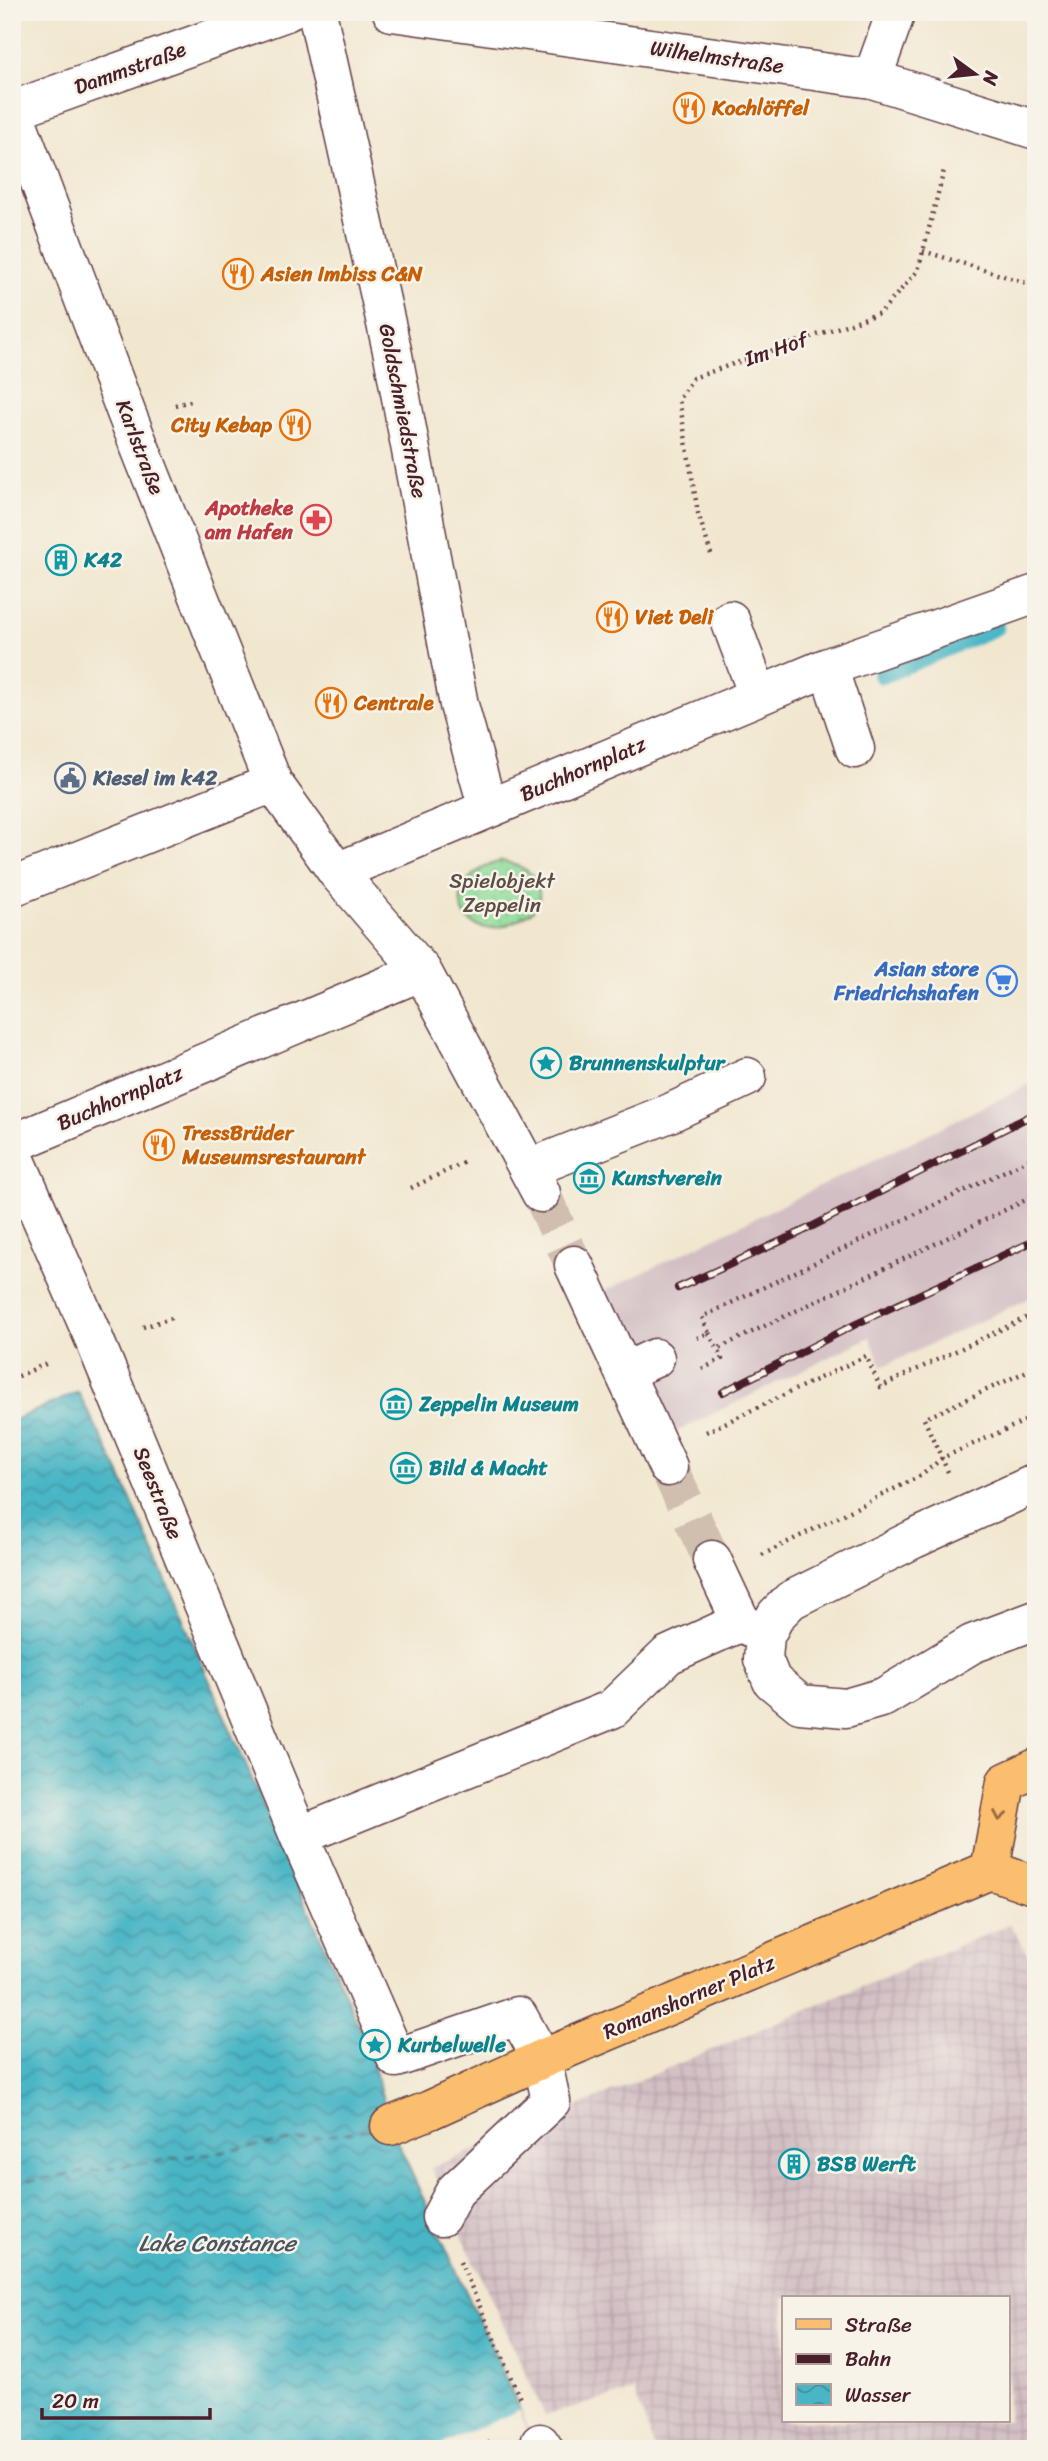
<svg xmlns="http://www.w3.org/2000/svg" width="1048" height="2461" viewBox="0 0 1048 2461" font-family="Sriracha,sans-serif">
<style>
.industrial{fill:url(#industrial-grid);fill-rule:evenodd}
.railway{fill:#d2bec3}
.grass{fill:url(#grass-dots);stroke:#6d7e62;stroke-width:2}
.water{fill:url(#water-waves);stroke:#4a6a78;stroke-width:2}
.pier{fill:#f1e7cf}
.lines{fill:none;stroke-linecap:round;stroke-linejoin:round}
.stream{stroke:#49b6c5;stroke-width:18}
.ferry{stroke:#4a5461;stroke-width:2;stroke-dasharray:9 7;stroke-linecap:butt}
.minor-tunnel{stroke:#d0bfae;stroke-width:38;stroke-dasharray:38 19;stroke-linecap:butt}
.minor-casing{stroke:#633d44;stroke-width:41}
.major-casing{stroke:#633d44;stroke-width:41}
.path{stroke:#633d44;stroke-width:4.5;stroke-dasharray:2 5;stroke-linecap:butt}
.minor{stroke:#fff;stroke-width:38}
.major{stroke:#fabe6e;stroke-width:38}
.rail-casing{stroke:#4a1f2b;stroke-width:8}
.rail{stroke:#f7f3e8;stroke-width:5;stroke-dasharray:16;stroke-linecap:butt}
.oneway{stroke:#996749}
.labels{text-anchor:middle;stroke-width:5;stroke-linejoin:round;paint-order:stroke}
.street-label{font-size:21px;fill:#4a1f2b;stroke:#f7f3e8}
.food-label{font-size:21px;font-weight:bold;fill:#c56008;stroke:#f7f3e8;text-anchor:start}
.health-label{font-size:21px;font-weight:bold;fill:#be3a42;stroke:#f7f3e8;text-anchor:end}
.culture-label{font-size:21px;font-weight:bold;fill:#0d838f;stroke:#f7f3e8;text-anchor:start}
.service-label{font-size:21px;font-weight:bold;fill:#4e5e75;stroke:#f7f3e8;text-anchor:start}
.park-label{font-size:21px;fill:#5c4e47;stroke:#f7f3e8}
.shop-label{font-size:21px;font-weight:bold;fill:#366cbe;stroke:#f7f3e8;text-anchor:end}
.water-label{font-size:23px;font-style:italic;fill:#4a5461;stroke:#f7f3e8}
</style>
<defs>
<pattern id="industrial-grid" width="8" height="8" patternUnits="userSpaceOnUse" patternTransform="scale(1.75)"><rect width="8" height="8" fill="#d2bec3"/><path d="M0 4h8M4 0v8" fill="none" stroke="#b6a3a8"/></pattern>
<pattern id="grass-dots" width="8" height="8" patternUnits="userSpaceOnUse" patternTransform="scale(1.75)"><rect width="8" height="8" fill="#90dc9a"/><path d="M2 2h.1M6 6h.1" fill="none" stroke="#7ebc85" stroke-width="1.8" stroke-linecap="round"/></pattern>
<pattern id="water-waves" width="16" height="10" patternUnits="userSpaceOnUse" patternTransform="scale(1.75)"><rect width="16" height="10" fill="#49b6c5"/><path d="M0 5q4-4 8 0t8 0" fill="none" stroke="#3f93a0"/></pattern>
</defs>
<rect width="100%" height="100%" fill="#f7f3e8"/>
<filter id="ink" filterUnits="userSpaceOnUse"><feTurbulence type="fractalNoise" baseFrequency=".0143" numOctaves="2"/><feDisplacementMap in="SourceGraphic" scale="14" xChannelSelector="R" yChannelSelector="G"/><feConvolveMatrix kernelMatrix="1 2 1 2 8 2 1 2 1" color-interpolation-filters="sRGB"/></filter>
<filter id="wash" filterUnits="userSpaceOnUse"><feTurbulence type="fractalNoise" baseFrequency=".00686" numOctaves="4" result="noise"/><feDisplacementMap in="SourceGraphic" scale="28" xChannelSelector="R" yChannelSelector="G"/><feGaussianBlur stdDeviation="1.57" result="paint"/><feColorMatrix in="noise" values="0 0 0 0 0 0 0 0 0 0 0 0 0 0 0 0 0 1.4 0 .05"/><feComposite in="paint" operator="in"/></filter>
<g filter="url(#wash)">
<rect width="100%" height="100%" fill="#f1e7cf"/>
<!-- industrial -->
<path class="industrial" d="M1010,1924l22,38 4,-1v488h-381l-21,-58 -89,24 -114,-247zM784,2298h224v123h-224z"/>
<!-- railway -->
<path class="railway" d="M1036,1081v214l-154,72 -12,-30 -196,96 -69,-142z"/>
<!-- grass -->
<path class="grass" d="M502,861c17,4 37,11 37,32 1,3 -1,12 -4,15 -3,5 -13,9 -18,12 -58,32 -84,-42 -15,-59z"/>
<!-- water -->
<path class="water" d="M78,1392l41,80 251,580 20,74 130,284 15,39h-523v-1028z"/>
<!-- pier -->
<path class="pier" d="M520,2410l10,25 -31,14h-68z"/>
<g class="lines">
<!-- stream -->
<path class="stream" d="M882,675l113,-48"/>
<!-- ferry -->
<path class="ferry" d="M12,2183l359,-54"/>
</g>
</g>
<g filter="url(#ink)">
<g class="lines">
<!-- minor-tunnel -->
<path class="minor-tunnel" d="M541,1193l33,72
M668,1467l44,93"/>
<!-- minor casing -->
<g class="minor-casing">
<path id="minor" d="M317,12l76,343 66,350 29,104
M392,12l480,67 164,51
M872,79l24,-67
M12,108l115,307 146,368 64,89 85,99 119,222
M13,110l273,-98
M730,620l28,75
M828,667l27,82
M337,872l491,-205 208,-73
M12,887l261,-104
M12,1144l410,-173
M12,1151l83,190 204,495 97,222 122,-42 24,43 9,42 -96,90 -14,26
M528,1169l144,-57 75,-35
M574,1265l94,202
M624,1372l31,-14
M1036,1483l-122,56 -123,61 -15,15 -11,21 -2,23 9,22 28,23 46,4 38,-11 88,-53 64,-24
M712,1560l29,62 22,13
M299,1836l313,-127 56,-54 73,-33
M540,2443l4,6"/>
</g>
<!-- major casing -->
<g class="major-casing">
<path id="major" d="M1036,1768l-30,14 -16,88 46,16
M390,2126l40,-16 112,-51 448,-189"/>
</g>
<!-- path -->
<path class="path" d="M923,251l113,35
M175,405l16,-4
M711,554l-13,-41 -19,-114 14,-21 187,-65 38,-42 26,-101
M411,1188l56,-27
M143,1327l32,-10
M709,1333l8,16 319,-154
M697,1338l12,-5 -7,-16 334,-161
M702,1369l20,-10 -5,-10
M12,1379l38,-17
M706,1432l160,-76 14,31 156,-74
M948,1472l-24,-53 112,-52
M762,1555l160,-80 20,-17 94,-42
M460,2261l61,140
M476,2449l15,-7"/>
<!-- minor -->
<use href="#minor" class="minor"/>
<!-- major -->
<use href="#major" class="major"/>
<!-- rail casing -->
<g class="rail-casing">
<path id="rail" d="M678,1288l123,-56 235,-119
M723,1392l133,-68 180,-84"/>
</g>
<!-- rail -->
<use href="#rail" class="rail"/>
</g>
<!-- one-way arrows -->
<defs><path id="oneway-chevron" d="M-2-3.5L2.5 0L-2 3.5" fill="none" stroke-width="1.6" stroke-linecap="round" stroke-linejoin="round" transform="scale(1.75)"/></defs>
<use class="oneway" href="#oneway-chevron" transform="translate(1000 1816) rotate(100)"/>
</g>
<!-- icons -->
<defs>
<g id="restaurant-ring" transform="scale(1.575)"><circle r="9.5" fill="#f7f3e8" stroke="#e8710a" stroke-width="1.5"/><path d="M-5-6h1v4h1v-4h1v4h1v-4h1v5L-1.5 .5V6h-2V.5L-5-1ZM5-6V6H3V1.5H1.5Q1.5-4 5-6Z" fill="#e8710a"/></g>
<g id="pharmacy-ring" transform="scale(1.575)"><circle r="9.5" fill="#f7f3e8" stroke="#e0444e" stroke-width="1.5"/><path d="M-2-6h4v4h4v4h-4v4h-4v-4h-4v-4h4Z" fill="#e0444e"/></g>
<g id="building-ring" transform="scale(1.575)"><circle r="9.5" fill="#f7f3e8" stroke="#0f9aa8" stroke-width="1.5"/><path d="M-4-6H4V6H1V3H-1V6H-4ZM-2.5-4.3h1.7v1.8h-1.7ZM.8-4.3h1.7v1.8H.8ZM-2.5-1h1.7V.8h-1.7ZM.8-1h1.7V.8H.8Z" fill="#0f9aa8"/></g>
<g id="civic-ring" transform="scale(1.575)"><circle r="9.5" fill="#f7f3e8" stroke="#5c6f8a" stroke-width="1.5"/><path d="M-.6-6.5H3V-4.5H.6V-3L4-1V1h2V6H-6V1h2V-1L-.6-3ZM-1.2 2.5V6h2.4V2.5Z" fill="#5c6f8a"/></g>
<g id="supermarket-ring" transform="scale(1.575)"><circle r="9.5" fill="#f7f3e8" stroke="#3f7fe0" stroke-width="1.5"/><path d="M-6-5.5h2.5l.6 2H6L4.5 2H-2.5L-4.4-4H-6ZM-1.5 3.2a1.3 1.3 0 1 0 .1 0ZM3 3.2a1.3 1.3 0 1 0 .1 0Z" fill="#3f7fe0"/></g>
<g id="sight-ring" transform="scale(1.575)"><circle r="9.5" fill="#f7f3e8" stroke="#0f9aa8" stroke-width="1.5"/><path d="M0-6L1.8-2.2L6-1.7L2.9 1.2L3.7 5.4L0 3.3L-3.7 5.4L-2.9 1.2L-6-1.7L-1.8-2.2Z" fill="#0f9aa8"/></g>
<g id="museum-ring" transform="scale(1.575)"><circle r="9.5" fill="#f7f3e8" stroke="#0f9aa8" stroke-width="1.5"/><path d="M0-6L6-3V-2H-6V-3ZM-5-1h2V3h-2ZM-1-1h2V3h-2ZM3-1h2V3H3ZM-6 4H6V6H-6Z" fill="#0f9aa8"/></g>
</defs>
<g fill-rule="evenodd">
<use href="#restaurant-ring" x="689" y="108"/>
<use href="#restaurant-ring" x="238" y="274"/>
<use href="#restaurant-ring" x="295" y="425"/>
<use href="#pharmacy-ring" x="316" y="520"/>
<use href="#building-ring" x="61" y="560"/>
<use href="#restaurant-ring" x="612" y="617"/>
<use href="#restaurant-ring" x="331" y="703"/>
<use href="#civic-ring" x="70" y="778"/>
<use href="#supermarket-ring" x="1002" y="981"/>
<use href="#sight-ring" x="546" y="1063"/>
<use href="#restaurant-ring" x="159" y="1145"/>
<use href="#museum-ring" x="589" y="1178"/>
<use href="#museum-ring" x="396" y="1404"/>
<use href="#museum-ring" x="406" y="1468"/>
<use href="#sight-ring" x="375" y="2045"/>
<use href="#building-ring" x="794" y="2164"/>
</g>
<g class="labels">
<!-- street labels -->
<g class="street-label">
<text transform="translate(717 57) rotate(8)" y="7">Wilhelmstraße</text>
<text transform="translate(130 68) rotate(-20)" y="7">Dammstraße</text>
<text transform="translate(776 349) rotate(-19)" y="7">Im Hof</text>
<text transform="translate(403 411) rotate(79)" y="7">Goldschmiedstraße</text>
<text transform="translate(140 447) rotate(69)" y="7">Karlstraße</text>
<text transform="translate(583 769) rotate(-23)" y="7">Buchhornplatz</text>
<text transform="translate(120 1098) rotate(-23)" y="7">Buchhornplatz</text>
<text transform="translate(158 1493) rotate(68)" y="7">Seestraße</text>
<text transform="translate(689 1997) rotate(-23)" y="7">Romanshorner Platz</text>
</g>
<!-- food labels -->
<g class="food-label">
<text x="712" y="115">Kochlöffel</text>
<text x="261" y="281">Asien Imbiss C&amp;N</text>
<text x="272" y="432" text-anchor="end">City Kebap</text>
<text x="635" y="624">Viet Deli</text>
<text x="354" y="710">Centrale</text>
<text x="182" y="1140">TressBrüder<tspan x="182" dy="24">Museumsrestaurant</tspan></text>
</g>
<!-- health labels -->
<g class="health-label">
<text x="293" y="515">Apotheke<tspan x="293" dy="24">am Hafen</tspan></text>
</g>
<!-- culture labels -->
<g class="culture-label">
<text x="84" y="567">K42</text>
<text x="569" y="1070">Brunnenskulptur</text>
<text x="612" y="1185">Kunstverein</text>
<text x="419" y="1411">Zeppelin Museum</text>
<text x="429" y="1475">Bild &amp; Macht</text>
<text x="398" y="2052">Kurbelwelle</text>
<text x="817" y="2171">BSB Werft</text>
</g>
<!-- service labels -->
<g class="service-label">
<text x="93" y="785">Kiesel im k42</text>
</g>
<!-- park labels -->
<g class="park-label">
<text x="502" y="888">Spielobjekt<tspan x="502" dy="24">Zeppelin</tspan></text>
</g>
<!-- shop labels -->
<g class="shop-label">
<text x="979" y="976">Asian store<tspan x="979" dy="24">Friedrichshafen</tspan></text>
</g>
<!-- water labels -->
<g class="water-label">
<text x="217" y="2251">Lake Constance</text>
</g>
</g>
<!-- margin -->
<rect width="1048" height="2461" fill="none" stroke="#f7f3e8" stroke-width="42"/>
<!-- legend -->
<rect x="782" y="2296" width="228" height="126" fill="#f7f3e8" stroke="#b29e9c" stroke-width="2"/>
<rect x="796" y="2319" width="35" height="10" fill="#fabe6e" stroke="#b29e9c" stroke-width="2"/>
<text x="845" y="2332" font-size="21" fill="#4a1f2b">Straße</text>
<rect x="796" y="2354" width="35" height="10" fill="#4a1f2b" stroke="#b29e9c" stroke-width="2"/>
<text x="845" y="2366" font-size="21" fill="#4a1f2b">Bahn</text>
<rect x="796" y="2384" width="35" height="21" fill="url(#water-waves)" stroke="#b29e9c" stroke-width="2"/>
<text x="845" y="2402" font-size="21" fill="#4a1f2b">Wasser</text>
<!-- north arrow -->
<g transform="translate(975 74) rotate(105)" stroke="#f7f3e8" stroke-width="5" paint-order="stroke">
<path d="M0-5L12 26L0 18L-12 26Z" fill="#4a1f2b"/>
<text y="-10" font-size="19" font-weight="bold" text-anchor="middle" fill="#4a1f2b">N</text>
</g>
<!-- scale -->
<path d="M42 2408v10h168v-10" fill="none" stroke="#4a1f2b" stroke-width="3.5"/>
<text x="52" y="2408" font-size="21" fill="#4a1f2b" stroke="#f7f3e8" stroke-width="5" paint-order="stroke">20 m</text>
</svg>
